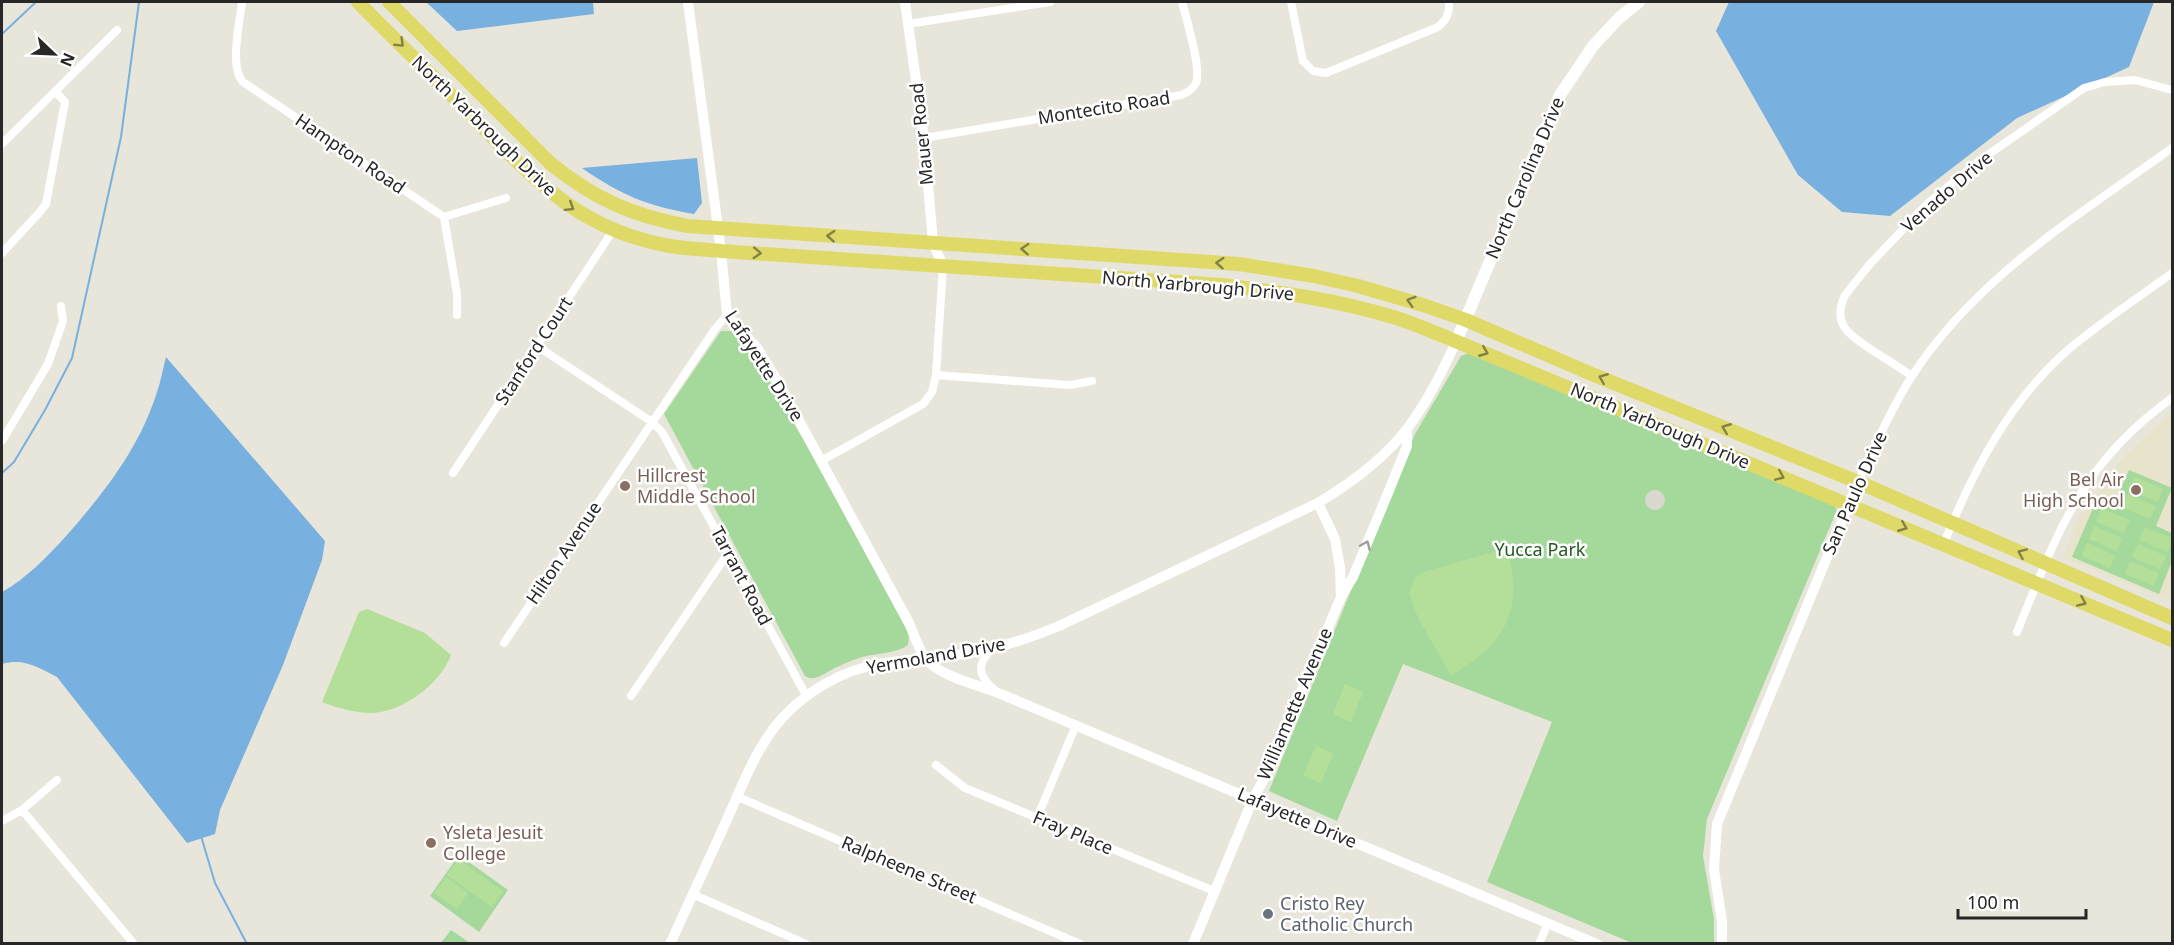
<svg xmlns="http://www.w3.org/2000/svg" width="2174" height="945" viewBox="0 0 2174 945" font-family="'Noto Sans',sans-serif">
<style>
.education{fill:#e8e4cb}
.green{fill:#a5d99c}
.pitch{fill:#b4df99}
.plaza{fill:#d9d7d0}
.water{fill:#78b0df}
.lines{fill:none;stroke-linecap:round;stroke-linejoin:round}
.stream{stroke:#78b0df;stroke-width:2}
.minor{stroke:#fff;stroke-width:8}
.tertiary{stroke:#fff;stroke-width:10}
.secondary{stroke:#fff;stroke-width:12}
.primary{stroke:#dfda68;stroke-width:14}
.oneway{stroke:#838048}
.oneway2{stroke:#9e9e9e}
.education-dot{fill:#8d6e63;stroke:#fff;stroke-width:2}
.worship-dot{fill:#6b7280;stroke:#fff;stroke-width:2}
.labels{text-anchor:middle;stroke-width:5;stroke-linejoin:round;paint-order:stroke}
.street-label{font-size:18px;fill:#272727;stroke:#fff}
.education-label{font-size:18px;fill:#785e54;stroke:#fff;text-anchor:start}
.park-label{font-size:18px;fill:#225a21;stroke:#fff}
.worship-label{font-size:18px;fill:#5b616d;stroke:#fff;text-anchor:start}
</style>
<rect width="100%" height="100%" fill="#e8e5da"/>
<!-- education -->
<path class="education" d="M2172,412v190l-109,-45 15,-38 42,-58z"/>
<!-- green -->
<path class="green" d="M721,331h11l14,12 13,20 56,97 94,174 -1,11c-12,9 -32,8 -46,12 -13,4 -24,9 -36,16 -8,4 -13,8 -21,3l-141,-262z
M1471,352l361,151 5,7 -130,309 -4,37 11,63v24h-82l-145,-61 65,-160 -149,-58 -66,157 -68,-30 146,-357 46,-78z
M2129,470l43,18 -16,38 16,7v28l-13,33 -87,-37 24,-56 17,6z
M459,855l49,35 -29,42 -49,-36z
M451,930l19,13 -30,1z"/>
<!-- pitch -->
<path class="pitch" d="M2135,477l28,12 -5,13 -29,-12z
M2128,494l28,12 -6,13 -28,-12z
M2101,509l29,11 -6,13 -28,-11z
M2094,526l28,12 -5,13 -28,-12z
M2145,527l27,11 -4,14 -29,-12z
M2087,543l28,12 -5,13 -28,-12z
M2138,544l28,12 -6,13 -28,-12z
M1507,548c17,61 -1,97 -56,127l-32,-55 -10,-26 6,-17 9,-5z
M2130,561l29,12 -6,13 -28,-12z
M367,609l58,24 26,22c-10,28 -48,57 -79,58 -17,0 -35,-5 -50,-11l37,-90z
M1345,684l18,8 -12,30 -18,-8z
M1316,746l17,8 -12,29 -18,-7z
M458,859l45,32 -11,16 -45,-32z
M446,877l22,16 -11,16 -23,-16z"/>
<!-- plaza -->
<path class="plaza" d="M1645 500a10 10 0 1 1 20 0a10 10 0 1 1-20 0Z"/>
<!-- water -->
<path class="water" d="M426,2h167l1,12 -137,17z
M1729,2h425l-25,65 -112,51 -127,98 -48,-4 -44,-37 -82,-144z
M697,158l5,45 -8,11c-47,-8 -73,-19 -112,-46z
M166,357l159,184 -3,19 -39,105 -63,145 -5,24 -28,9 -130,-166c-20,-10 -33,-19 -55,-13v-72c25,-14 46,-36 65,-57 37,-42 73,-88 90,-143 4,-11 6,-24 9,-35z"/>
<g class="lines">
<!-- stream -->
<path class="stream" d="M2,34l34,-32
M2,473l12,-11 31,-52 27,-52 49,-221 18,-135
M201,836l14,47 32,61"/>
<!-- minor -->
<path class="minor" d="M242,2c-2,19 -13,65 1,80l201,135 13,77v21
M1291,2l12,59 10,10 13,2 112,-46c8,-6 12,-15 11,-25
M908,24l142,-22
M924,138l257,-43c6,-2 12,-6 15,-12 6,-14 -10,-65 -14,-81
M2,144l115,-114
M444,217l62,-19
M2,253l37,-40 7,-9 19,-102 -10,-11
M537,346l115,76 10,10 145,265
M936,375l134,10 22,-4
M1912,376c-13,-9 -26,-17 -40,-26 -22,-15 -41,-25 -27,-55l25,-31 58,-61 51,-42 105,-73 21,-6 30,-2 37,10
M2,441l46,-77 15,-43 -2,-15
M821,461l102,-57 9,-12 4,-17 7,-109
M453,473l161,-244
M1858,482c17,-36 33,-73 54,-106 64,-99 167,-161 260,-228
M1944,543c29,-72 65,-142 125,-194 33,-28 69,-51 103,-76
M2017,632c41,-100 63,-168 155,-234
M504,643l211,-314 12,-14
M992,649c-16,16 -14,26 2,41
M631,696l97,-143
M936,765l29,23 249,103
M738,797l342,147
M22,810l112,134
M1037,818l39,-93
M2,821l20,-11 35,-30
M692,894l114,50
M1539,944l9,-21"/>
<!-- tertiary -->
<path class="tertiary" d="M688,2l33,249 6,64 31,34 20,33 131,241c5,11 9,25 16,35 12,17 52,27 71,34l601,252
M905,2l19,136 9,105 10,23
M1318,503l17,36 5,29 1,29
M670,944c18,-40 37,-80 55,-120 12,-26 22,-54 37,-78 22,-39 63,-69 107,-80 31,-7 63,-7 94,-12 34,-5 65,-15 96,-28l259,-123c33,-20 65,-43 88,-73 21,-27 36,-58 50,-88
M1193,944l60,-145 12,-22 65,-154 11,-26 12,-20 35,-84 19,-47v-17
M1722,944v-23l-8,-51 3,-46 141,-342"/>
<!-- secondary -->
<path class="secondary" d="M1456,342l104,-247 33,-49 26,-28 20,-16"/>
<!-- primary -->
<path class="primary" d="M358,2c36,37 74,73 110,110 63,64 109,118 202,134 17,3 34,3 51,5l501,34c58,7 115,15 171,32 32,10 63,25 94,37l685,286
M389,2l161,161c44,36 83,53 138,63l551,38 75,12 44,10 65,19 43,15 128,55 264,107 314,136"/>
</g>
<!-- one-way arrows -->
<defs><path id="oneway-chevron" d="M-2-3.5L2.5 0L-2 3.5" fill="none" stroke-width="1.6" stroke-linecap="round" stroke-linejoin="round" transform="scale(1.5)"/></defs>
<g class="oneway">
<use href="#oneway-chevron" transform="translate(400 43) rotate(44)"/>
<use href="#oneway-chevron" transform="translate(570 207) rotate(32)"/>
<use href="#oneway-chevron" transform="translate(831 236) rotate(-176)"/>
<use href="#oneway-chevron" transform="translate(1025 249) rotate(-176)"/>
<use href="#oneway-chevron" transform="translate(757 253) rotate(3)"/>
<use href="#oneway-chevron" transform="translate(1220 263) rotate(-176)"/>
<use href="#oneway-chevron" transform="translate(1411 301) rotate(-163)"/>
<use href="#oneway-chevron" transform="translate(1484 352) rotate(22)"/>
<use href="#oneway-chevron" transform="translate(1603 378) rotate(-158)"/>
<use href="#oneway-chevron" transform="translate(1726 428) rotate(-158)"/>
<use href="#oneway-chevron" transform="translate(1780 476) rotate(23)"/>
<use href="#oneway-chevron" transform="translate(1903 527) rotate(22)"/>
<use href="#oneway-chevron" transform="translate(2022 553) rotate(-156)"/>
<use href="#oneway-chevron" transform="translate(2082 602) rotate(23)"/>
</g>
<use class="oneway2" href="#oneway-chevron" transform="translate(1366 545) rotate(-67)"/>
<!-- markers -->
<g class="education-dot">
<circle cx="625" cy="486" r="6"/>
<circle cx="2136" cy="490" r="6"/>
<circle cx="431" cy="843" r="6"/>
</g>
<circle class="worship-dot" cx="1268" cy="914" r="6"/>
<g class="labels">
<!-- street labels -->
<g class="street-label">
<text transform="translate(1104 108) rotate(-9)" y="6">Montecito Road</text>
<text transform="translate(484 126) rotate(44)" y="6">North Yarbrough Drive</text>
<text transform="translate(922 134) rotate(-96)" y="6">Mauer Road</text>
<text transform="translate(350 154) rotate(34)" y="6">Hampton Road</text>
<text transform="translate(1525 178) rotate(-67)" y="6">North Carolina Drive</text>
<text transform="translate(1947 192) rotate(-41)" y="6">Venado Drive</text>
<text transform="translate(1198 286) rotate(5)" y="6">North Yarbrough Drive</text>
<text transform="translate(534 351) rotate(-57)" y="6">Stanford Court</text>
<text transform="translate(764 366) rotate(57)" y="6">Lafayette Drive</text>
<text transform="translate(1660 426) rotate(23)" y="6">North Yarbrough Drive</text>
<text transform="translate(1855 493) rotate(-66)" y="6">San Paulo Drive</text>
<text transform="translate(564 553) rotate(-56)" y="6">Hilton Avenue</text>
<text transform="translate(741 576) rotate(62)" y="6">Tarrant Road</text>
<text transform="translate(936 656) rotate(-10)" y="6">Yermoland Drive</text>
<text transform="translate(1295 704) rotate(-67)" y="6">Williamette Avenue</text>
<text transform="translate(1297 818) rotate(23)" y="6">Lafayette Drive</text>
<text transform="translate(1073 833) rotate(23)" y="6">Fray Place</text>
<text transform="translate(909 870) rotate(23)" y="6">Ralpheene Street</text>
</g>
<!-- education labels -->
<g class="education-label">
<text x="637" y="482">Hillcrest<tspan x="637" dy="21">Middle School</tspan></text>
<text x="2124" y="486" text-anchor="end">Bel Air<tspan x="2124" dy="21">High School</tspan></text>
<text x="443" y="839">Ysleta Jesuit<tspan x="443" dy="21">College</tspan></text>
</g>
<!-- park labels -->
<g class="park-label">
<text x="1540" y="556">Yucca Park</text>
</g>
<!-- worship labels -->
<g class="worship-label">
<text x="1280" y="910">Cristo Rey<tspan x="1280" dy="21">Catholic Church</tspan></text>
</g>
</g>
<!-- border -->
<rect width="2174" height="945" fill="none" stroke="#272727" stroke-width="6"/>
<!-- north arrow -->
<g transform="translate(54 54) rotate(113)" stroke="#ffffff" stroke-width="4.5" paint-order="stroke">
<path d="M0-4.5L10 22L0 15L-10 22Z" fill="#272727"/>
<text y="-9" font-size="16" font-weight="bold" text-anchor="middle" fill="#272727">N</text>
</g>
<!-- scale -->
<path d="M1958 909v9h128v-9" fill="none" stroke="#272727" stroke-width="3"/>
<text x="1967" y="909" font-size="18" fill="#272727" stroke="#ffffff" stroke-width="4.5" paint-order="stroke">100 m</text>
</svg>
